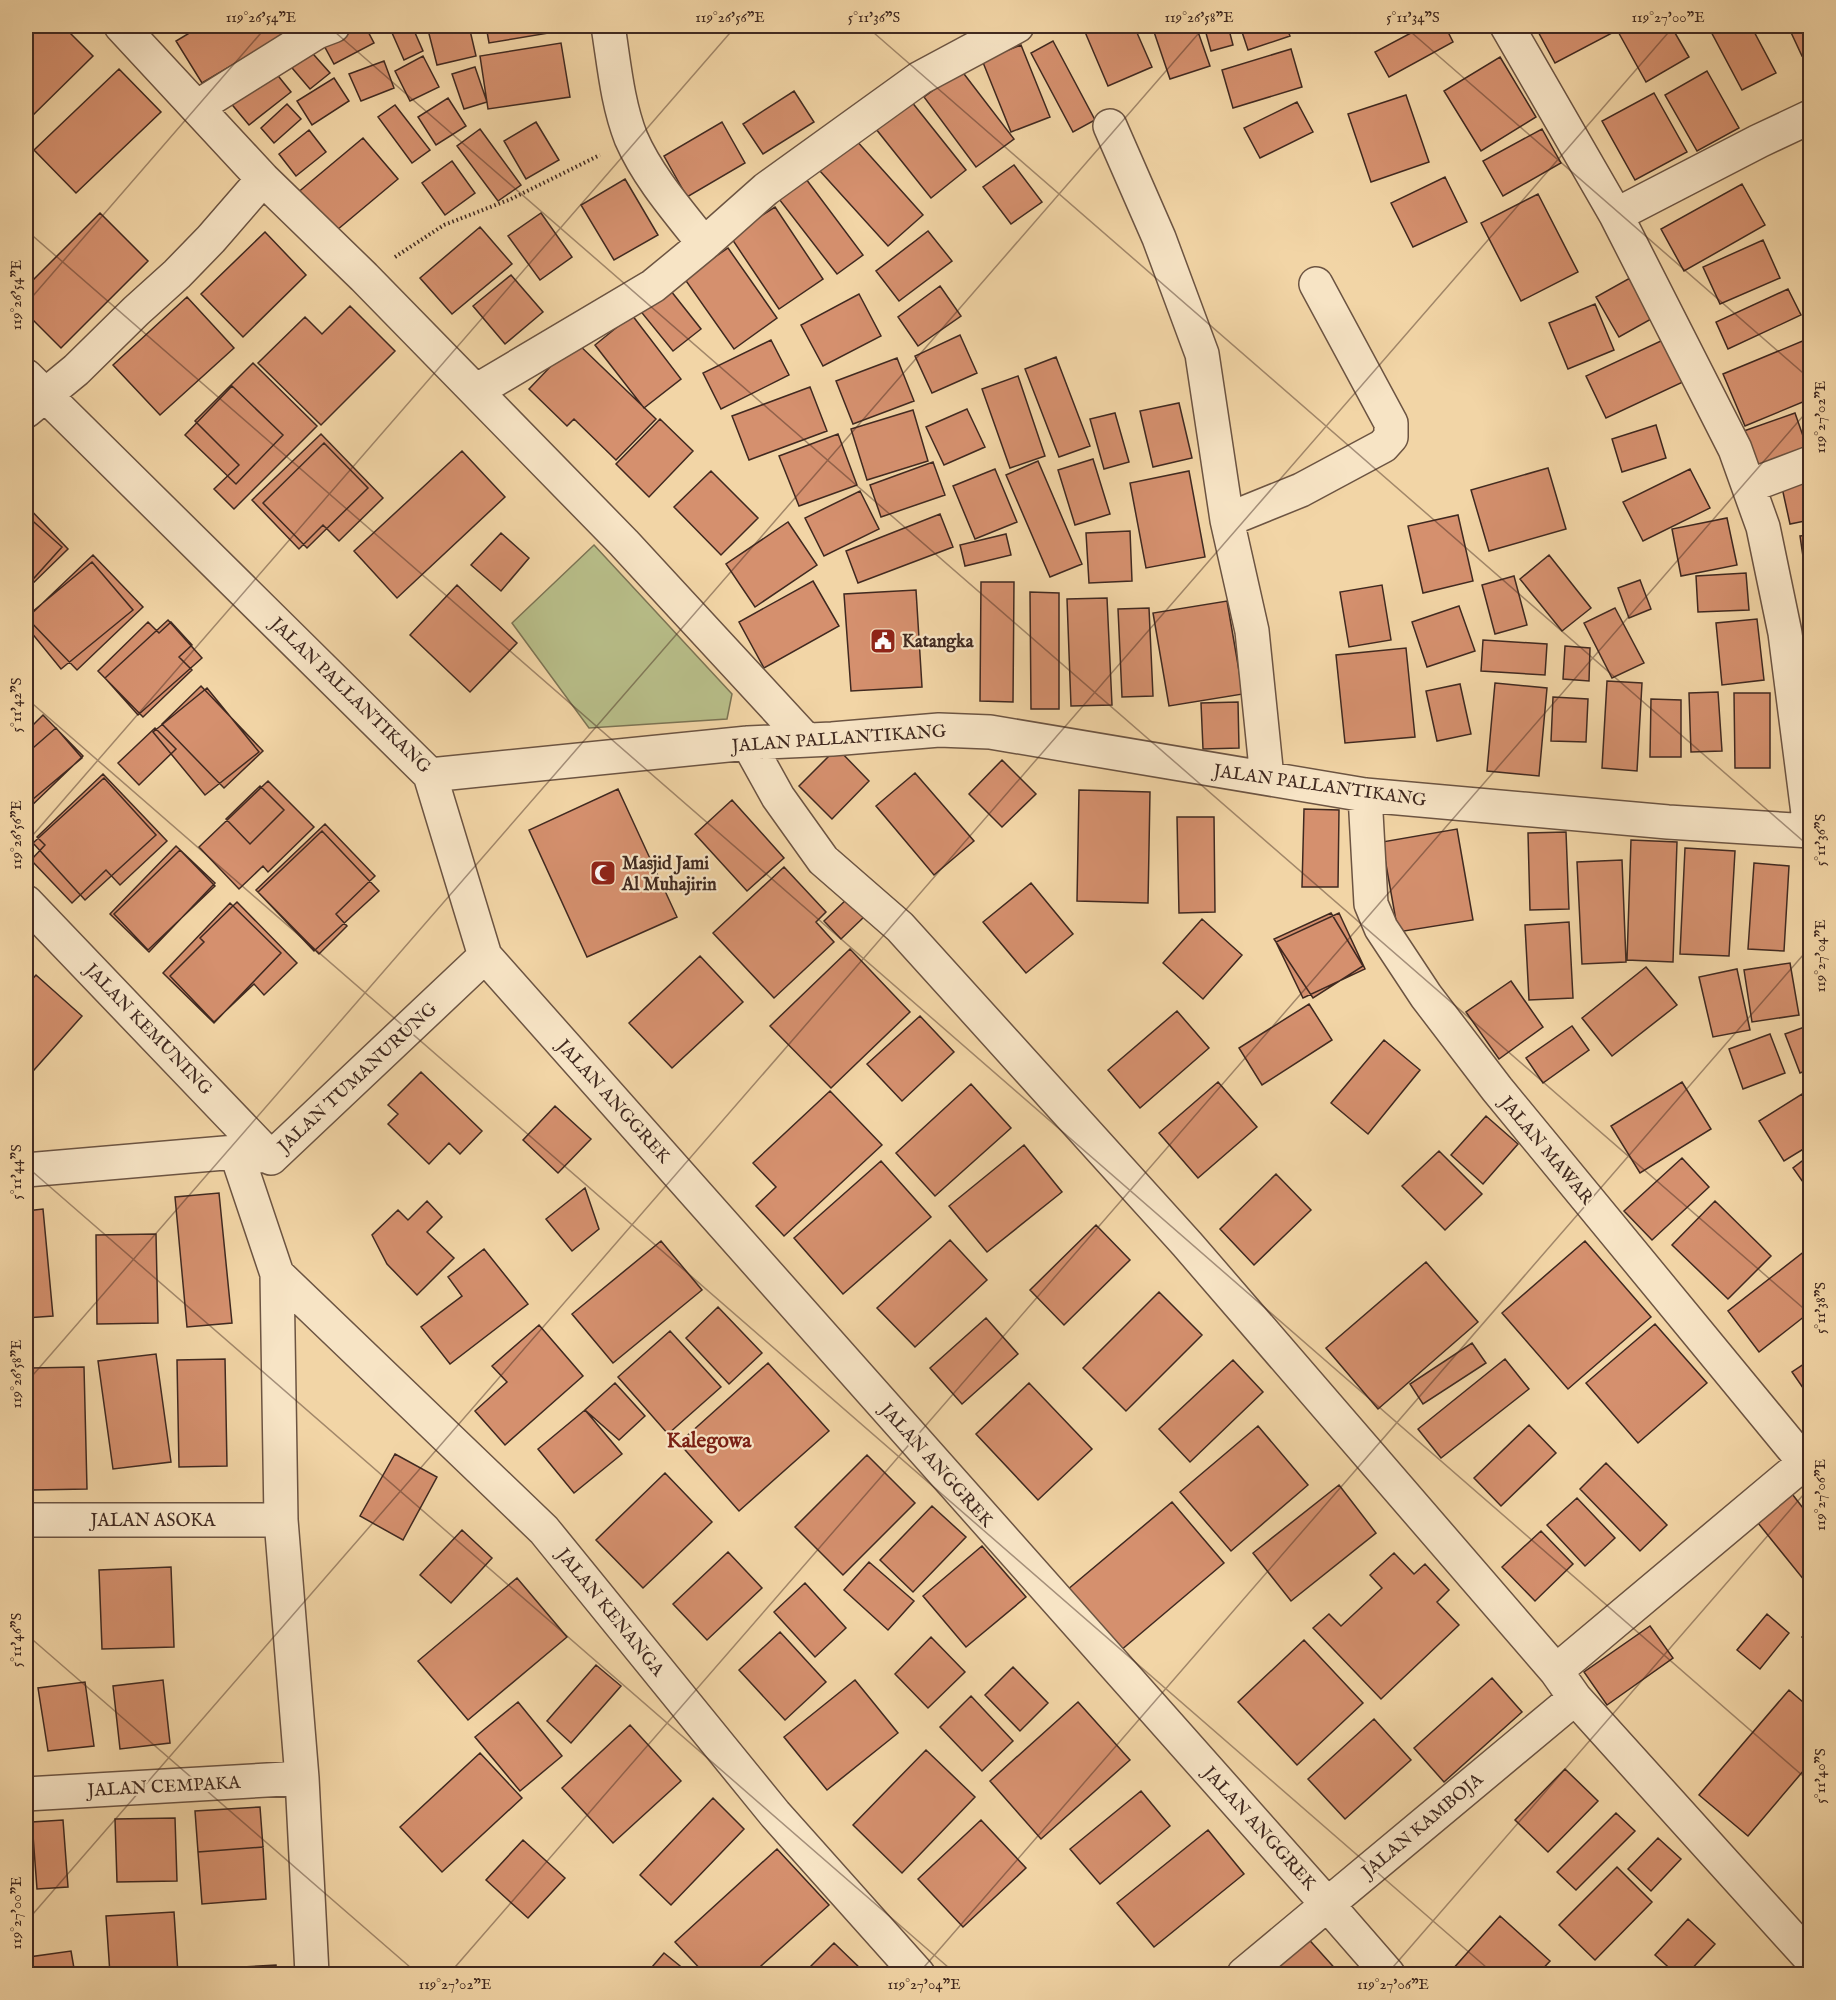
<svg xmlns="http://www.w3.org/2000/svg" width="1836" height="2000" viewBox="0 0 1836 2000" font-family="'IM FELL English',serif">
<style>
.green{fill:#b8be89;stroke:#7c7454;stroke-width:1.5}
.building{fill:#d5906e;stroke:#402920;stroke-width:1.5}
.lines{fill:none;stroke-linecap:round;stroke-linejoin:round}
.street-casing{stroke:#6c5442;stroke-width:36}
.path{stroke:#402920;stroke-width:4;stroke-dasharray:1.5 3;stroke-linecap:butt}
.street{stroke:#f7e4c5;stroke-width:33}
.ticks{fill:none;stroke:#402920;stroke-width:1.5;stroke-opacity:0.45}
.labels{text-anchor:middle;stroke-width:4.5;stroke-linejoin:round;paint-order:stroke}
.poi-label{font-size:18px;font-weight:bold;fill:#402920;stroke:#f7e4c5;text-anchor:start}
.street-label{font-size:18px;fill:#402920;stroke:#f7e4c5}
.quarter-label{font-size:21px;font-weight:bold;fill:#7a1f14;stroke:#f7e4c5}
.neatline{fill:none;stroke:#402920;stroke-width:2}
.ticks-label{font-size:15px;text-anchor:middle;fill:#402920}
</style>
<rect width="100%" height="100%" fill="#f2d5a6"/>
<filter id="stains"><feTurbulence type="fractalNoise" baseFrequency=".00333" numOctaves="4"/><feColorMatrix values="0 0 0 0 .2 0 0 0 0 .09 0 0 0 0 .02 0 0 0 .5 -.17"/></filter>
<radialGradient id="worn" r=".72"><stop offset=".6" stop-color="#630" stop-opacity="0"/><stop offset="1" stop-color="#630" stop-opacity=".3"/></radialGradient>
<!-- green -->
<path class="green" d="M594,545l138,149 -5,25 -138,9 -77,-105z"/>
<!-- building -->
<path class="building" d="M26,26h37l30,30 -67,66z
M201,26h78l6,8 -83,49 -26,-42z
M348,26h17l9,17 -40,21 -13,-24z
M389,26h23l11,25 -19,9z
M427,26h42l7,30 -39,9z
M486,26h68l1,6 -66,11z
M1100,26h34l18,41 -44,19 -23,-54z
M1152,26h44l14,40 -40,13z
M1204,26h24l5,19 -22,6z
M1240,26h46l4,10 -42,14z
M1424,26h21l8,16 -64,35 -14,-25z
M1535,26h76l3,6 -59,31z
M1621,26h50l18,31 -43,25 -30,-54z
M1708,26h43l25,47 -34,17z
M1788,26h22v27l-8,3z
M1053,41l42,79 -22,12 -42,-79z
M561,43l9,54 -82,12 -8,-53z
M1021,45l29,72 -39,15 -29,-72z
M306,46l24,27 -20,16 -23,-27z
M1291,49l11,38 -69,21 -11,-38z
M423,56l16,31 -29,14 -15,-30z
M1500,57l36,60 -55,34 -37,-60z
M384,61l10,27 -33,13 -12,-27z
M271,67l20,25 -42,33 -20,-24z
M475,67l12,35 -23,7 -12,-35z
M119,69l42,43 -85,81 -42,-43z
M961,70l53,69 -38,28 -52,-70z
M1707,71l32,57 -42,23 -32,-56z
M334,78l15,23 -37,24 -15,-24z
M794,91l20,31 -51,32 -20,-30z
M1654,93l33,59 -52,28 -33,-59z
M1406,95l23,67 -58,20 -23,-68z
M907,96l59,74 -35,28 -59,-74z
M448,98l18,28 -30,19 -18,-28z
M1297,102l16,30 -53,26 -16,-30z
M287,104l14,15 -27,24 -13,-15z
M395,105l35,45 -18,13 -34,-46z
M536,122l23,38 -33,19 -22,-38z
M722,122l23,41 -58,34 -23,-41z
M480,129l41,56 -23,16 -41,-55z
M1542,129l19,34 -58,33 -20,-35z
M309,130l17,22 -30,24 -17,-22z
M363,138l35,41 -67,56 -35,-41z
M855,139l68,76 -35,31 -68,-75z
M452,161l23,32 -30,22 -23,-32z
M1014,165l28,37 -31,22 -28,-37z
M1445,177l22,45 -54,25 -22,-44z
M625,179l33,56 -44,25 -33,-55z
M806,179l57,76 -26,19 -58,-75z
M1742,184l23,41 -81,46 -23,-42z
M1538,194l40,78 -57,29 -40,-78z
M775,207l48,72 -44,30 -49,-73z
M100,213l48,48 -87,87 -35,-35v-26z
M541,213l31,44 -32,23 -32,-44z
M480,227l32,37 -60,50 -32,-36z
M928,231l24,30 -53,40 -23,-30z
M265,232l41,43 -63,62 -42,-43z
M1763,240l17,38 -60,26 -17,-37z
M728,248l49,70 -43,31 -50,-71z
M511,275l32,37 -38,32 -32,-38z
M1630,278l23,40 -34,19 -23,-40z
M667,286l34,43 -28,22 -35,-43z
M940,286l21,30 -43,30 -20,-29z
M1788,289l13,26 -73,34 -12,-27z
M859,294l22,42 -58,30 -22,-41z
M187,297l47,51 -74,67 -47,-50z
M1595,304l19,46 -46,19 -19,-46z
M350,306l45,45 -74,74 -63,-62 47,-46 17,17z
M632,315l49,64 -37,29 -49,-63z
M960,335l17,38 -45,20 -17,-37z
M771,340l18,35 -68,34 -18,-36z
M1663,340l20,42 -77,36 -20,-42z
M1805,340l5,13v46l-65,27 -22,-52z
M575,341l81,78 -40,41 -42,-41 -7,7 -38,-37z
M1056,357l34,89 -31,11 -34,-88z
M897,358l17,43 -61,23 -17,-43z
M253,363l64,63 -83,83 -20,-20 25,-24 -44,-44z
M1018,376l27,80 -35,12 -28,-79z
M232,386l51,49 -47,49 -51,-49z
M810,387l17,44 -78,29 -17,-44z
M1179,403l13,55 -39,9 -13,-56z
M967,409l18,38 -41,18 -18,-38z
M913,410l15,51 -61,19 -16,-51z
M1115,413l14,49 -25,7 -14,-50z
M1795,413l15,43 -54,19 -15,-43z
M660,419l33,32 -44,46 -33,-33z
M1656,425l10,33 -44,14 -10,-33z
M321,434l62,64 -44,43 -16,-16 -24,24 -47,-49z
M838,434l19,51 -58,21 -20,-50z
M324,443l44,45 -61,60 -44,-45z
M462,451l43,46 -108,101 -43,-47z
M1093,459l17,55 -35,11 -17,-55z
M1038,461l44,103 -32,13 -44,-102z
M933,462l12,33 -64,22 -11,-32z
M1548,468l18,61 -77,22 -18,-61z
M995,469l22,53 -42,17 -22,-53z
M1690,469l20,39 -67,33 -20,-39z
M711,471l47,47 -37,37 -47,-48z
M1189,471l16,86 -59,11 -16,-85z
M1810,477v43l-20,4 -9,-41z
M860,491l19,38 -55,27 -19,-38z
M26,505l42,44 -42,41z
M940,514l13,33 -95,36 -12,-32z
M26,515l36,32 -36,40z
M1458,515l15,66 -50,12 -15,-67z
M1727,518l10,47 -56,11 -9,-47z
M788,522l29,43 -62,42 -29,-43z
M1130,531l2,50 -43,2 -3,-50z
M501,533l28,25 -28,33 -30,-26z
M1006,534l5,21 -46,11 -5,-21z
M1810,535v41l-4,1 -6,-41z
M93,555l50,52 -66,63 -50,-52z
M1549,555l42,53 -29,23 -42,-52z
M92,562l41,48 -72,59 -35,-43v-9z
M1746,573l3,37 -51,2 -2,-36z
M1514,576l13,49 -32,9 -13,-49z
M1640,580l11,29 -22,9 -11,-30z
M813,581l26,45 -75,42 -25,-46z
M981,582h33l-1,120 -33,-1z
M457,585l60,58 -47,49 -60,-57z
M1382,585l9,55 -42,7 -9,-55z
M916,590l6,97 -71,4 -7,-97z
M1030,592l29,1v116h-28z
M1107,598l5,107 -41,1 -4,-107z
M1227,601l16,93 -74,12 -16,-93z
M1459,606l16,45 -48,16 -15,-45z
M1149,608l4,88 -31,1 -4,-88z
M1615,608l29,55 -32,15 -28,-55z
M1757,619l7,61 -42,5 -6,-62z
M168,620l34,38 -64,57 -33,-37z
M148,622l11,11 12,-11 21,23 -13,12 13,13 -49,47 -45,-46z
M1483,640l64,4 -2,31 -64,-4z
M1565,646l25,2 -1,33 -26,-2z
M1406,648l9,89 -70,6 -9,-88z
M1607,681l35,2 -5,88 -35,-3z
M1495,683l52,5 -8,88 -52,-5z
M1460,684l11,50 -34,7 -11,-50z
M201,686l62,65 -39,37 -62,-64z
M207,688l52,64 -54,43 -52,-63z
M1718,692l4,59 -31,1 -2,-59z
M1734,693h36v75h-35z
M1553,697l35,2 -2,43 -35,-1z
M1651,699l30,1v57h-31z
M1238,702l1,46 -36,1 -2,-46z
M43,715l40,41 -57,55v-79z
M56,728l26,30 -56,47v-51z
M155,728l21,21 -37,36 -21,-22z
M837,748l32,33 -37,38 -33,-33z
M1002,760l34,34 -34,33 -33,-33z
M915,773l59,68 -40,34 -58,-69z
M103,774l64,67 -47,44 -14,-15 -34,33 -41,-43 14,-15 -8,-8z
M104,778l52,57 -71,65 -52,-57z
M268,781l46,46 -46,45 -5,-6 -24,23 -40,-42z
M260,786l24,24 -34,34 -24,-25z
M618,789l59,128 -90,40 -58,-127z
M1079,790l71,2 -2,111 -71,-2z
M732,800l52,58 -37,33 -52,-57z
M1304,809l35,1 -1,77h-36z
M1177,817h37l1,95 -36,1z
M325,824l50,52 -39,38 11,12 -28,28 -63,-64z
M1457,829l16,91 -75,12 -16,-90z
M322,831l57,60 -65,60 -56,-59z
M1566,832l3,77 -39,1 -2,-77z
M1631,840l46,2 -4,120 -46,-2z
M176,846l39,37 -66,69 -39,-38z
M1685,848l50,3 -6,105 -49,-2z
M180,850l35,36 -67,64 -34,-36z
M1622,860l4,102 -44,2 -5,-102z
M1754,863l35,3 -5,85 -36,-2z
M784,867l42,45 -10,10 18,20 -60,56 -61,-65z
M1031,883l42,51 -47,39 -43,-51z
M848,898l17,18 -24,23 -17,-18z
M237,902l60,61 -33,32 -10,-11 -40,38 -44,-46 34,-34 -4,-4z
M230,903l51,50 -67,70 -51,-50z
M1331,913l32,53 -50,32 -39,-59z
M1339,913l26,56 -62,29 -27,-56z
M1202,919l40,36 -39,44 -40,-36z
M1569,922l4,76 -44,2 -4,-75z
M850,949l60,63 -79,76 -61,-62z
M700,956l43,46 -71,66 -43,-45z
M1790,963l9,52 -47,7 -8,-52z
M1646,967l31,38 -65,51 -30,-38z
M1737,969l13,61 -37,7 -14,-60z
M36,975l46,41 -56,63v-93z
M1511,981l32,46 -44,32 -33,-47z
M1309,1004l23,36 -70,45 -23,-37z
M1177,1011l32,37 -69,60 -32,-38z
M920,1016l34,36 -52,49 -35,-37z
M1810,1025v44l-10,4 -15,-39z
M1572,1026l17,24 -46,33 -17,-25z
M1770,1034l15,39 -42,16 -14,-40z
M1384,1040l36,30 -52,64 -37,-31z
M421,1072l61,59 -22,23 -11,-11 -20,21 -41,-40 10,-10 -10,-9z
M1218,1082l39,45 -59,51 -39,-45z
M1682,1082l29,47 -71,44 -29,-47z
M971,1084l40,44 -76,68 -39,-43z
M830,1091l52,54 -98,91 -28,-30 20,-19 -23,-24z
M1802,1094l8,13v38l-26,16 -25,-40z
M555,1106l36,33 -33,34 -35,-33z
M1486,1116l32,28 -35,40 -32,-29z
M1024,1145l38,47 -75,60 -38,-46z
M1439,1151l43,43 -37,36 -43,-44z
M1810,1155v37l-17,-24z
M1682,1158l27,29 -57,53 -28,-29z
M881,1161l50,56 -88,77 -49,-56z
M1276,1174l35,36 -57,55 -34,-36z
M585,1188l14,41 -27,22 -26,-32z
M219,1193l13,130 -45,4 -12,-130z
M427,1201l15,16 -15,15 27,26 -37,37 -30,-31 -15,-29 26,-25 10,10z
M1715,1201l56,55 -43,43 -56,-54z
M43,1209l10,107 -27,2v-107z
M1096,1225l34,35 -66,65 -34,-35z
M156,1234l2,89 -61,1 -1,-89z
M950,1240l37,40 -72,67 -38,-39z
M661,1241l41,49 -89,73 -41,-49z
M1585,1241l66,76 -83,72 -66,-76z
M1810,1247v65l-51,40 -31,-41z
M484,1249l44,55 -78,60 -29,-37 41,-31 -14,-19z
M1426,1262l52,60 -100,87 -52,-61z
M1159,1292l43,43 -76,76 -43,-43z
M718,1307l44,46 -33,31 -43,-46z
M986,1318l32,36 -56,50 -32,-36z
M1655,1324l52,59 -69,60 -52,-60z
M539,1325l44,51 -78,69 -30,-34 32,-29 -15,-16z
M670,1331l51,56 -53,47 -50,-57z
M1472,1343l14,20 -63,41 -13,-20z
M156,1354l15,108 -58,7 -15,-108z
M225,1359l2,107 -48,1 -2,-107z
M1505,1359l24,30 -88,69 -23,-29z
M1233,1360l30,32 -73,70 -31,-33z
M1810,1360v38l-18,-26z
M768,1363l61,68 -90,80 -60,-68z
M84,1367l3,122 -54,1 -2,-122z
M615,1383l30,33 -26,24 -34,-30z
M1029,1383l63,66 -54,51 -62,-66z
M585,1410l37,44 -48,39 -36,-44z
M1529,1425l27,28 -55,53 -27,-28z
M1258,1426l50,59 -77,66 -51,-59z
M395,1454l42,23 -34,63 -43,-24z
M867,1455l48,48 -72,72 -48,-48z
M1606,1463l61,62 -27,26 -60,-62z
M665,1473l47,49 -69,66 -47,-48z
M1339,1485l37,48 -85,68 -38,-48z
M1789,1490l21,27v57l-6,6 -50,-62z
M1577,1498l38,40 -30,28 -38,-41z
M1172,1502l52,61 -104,88 -53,-61z
M932,1506l34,31 -53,55 -33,-32z
M462,1530l30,28 -41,45 -31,-28z
M1541,1531l32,33 -38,37 -33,-34z
M982,1546l44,51 -60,50 -43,-51z
M728,1552l34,36 -55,52 -34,-36z
M1394,1553l20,21 11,-10 24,26 -12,12 22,23 -78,74 -68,-71 16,-14 12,12 41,-38 -12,-13z
M869,1562l45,39 -26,29 -44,-40z
M171,1567l3,80 -72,2 -3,-79z
M517,1578l50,59 -99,83 -50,-59z
M805,1583l41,45 -31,29 -41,-45z
M1767,1614l22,19 -29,36 -23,-19z
M1650,1626l23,32 -66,47 -23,-33z
M1810,1629v17l-8,-9z
M780,1632l46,50 -41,38 -46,-50z
M931,1637l34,35 -37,36 -33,-34z
M1304,1640l59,63 -66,62 -59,-63z
M596,1665l25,21 -50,57 -24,-22z
M1013,1667l35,36 -28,28 -35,-36z
M1492,1678l30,34 -78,70 -30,-34z
M163,1680l7,63 -50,6 -7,-63z
M855,1680l43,53 -71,57 -43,-53z
M85,1682l9,64 -46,5 -10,-63z
M1789,1690l21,18v55l-62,73 -49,-41z
M971,1696l42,45 -31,30 -42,-44z
M518,1702l44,54 -42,35 -45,-54z
M1078,1702l52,58 -89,79 -51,-58z
M1374,1719l37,41 -66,59 -37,-40z
M630,1725l51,56 -68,62 -51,-55z
M926,1750l49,47 -73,76 -49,-48z
M480,1753l42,45 -80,74 -42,-45z
M1565,1769l33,32 -50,51 -33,-32z
M1141,1791l29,35 -70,58 -30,-35z
M713,1798l31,31 -73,76 -31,-30z
M260,1807l3,40 -65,5 -3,-41z
M1616,1813l19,18 -59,59 -19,-18z
M175,1818l2,63 -60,1 -2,-63z
M63,1820l5,67 -31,2 -5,-67z
M981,1820l45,48 -63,59 -45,-48z
M1208,1830l36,44 -90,73 -37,-44z
M1658,1838l23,21 -30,32 -23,-22z
M523,1840l42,38 -37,40 -42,-38z
M263,1847l3,52 -64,5 -4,-52z
M777,1849l52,56 -77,69h-47l-30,-32z
M1617,1867l35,35 -57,58 -36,-35z
M174,1912l4,62h-68l-4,-58z
M1500,1916l50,45 -12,13h-81l-5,-4z
M1688,1919l27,25 -28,30h-11l-21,-19z
M1303,1933l37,41h-79z
M834,1943l29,28 -3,3h-57z
M71,1951l4,23h-43l-3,-17z
M664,1953l26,21h-44z
M276,1965l1,9h-70l-1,-5z"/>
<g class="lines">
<!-- street casing -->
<g class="street-casing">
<path id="street" d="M121,26l142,153 101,98 260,266 182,197
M608,26c6,37 9,76 23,112 17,39 47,73 73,106
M1507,26l109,189 143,-74 51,-24
M197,107l120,-75 16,-6
M1110,126l49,112 43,116 25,166 25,111 15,147
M1616,215l119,234 28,78 22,106 25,196
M26,376l404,399 55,181 -214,202
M476,391l177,-105 51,-42 62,-55 154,-111 97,-52
M26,411l50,-41 60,-59 41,-37 34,-35 52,-60
M1749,486l61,-23
M1227,520l74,-30 82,-44 8,-9v-14l-75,-139
M748,743l30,54 45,63 77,67 287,317 369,427 19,27 -331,276
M430,775l318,-32 84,-4 107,-9 51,2 375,63 303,27 142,9
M1365,795l6,109 10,24 45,68 71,93 313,380
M26,902l245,256
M485,956l842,948 61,70
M236,1152l41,122 4,246 21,258 10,196
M26,1170l210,-18 22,4
M277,1274l267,256 231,284 143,160
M26,1520h255
M1556,1671l254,-213
M1575,1698l235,260
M26,1794l276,-16"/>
</g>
<!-- path -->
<path class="path" d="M395,257l49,-32 67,-26 89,-44"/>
<!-- street -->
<use href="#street" class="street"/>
</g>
<!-- ticks -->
<path class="ticks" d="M328,26l1482,1288M866,26l944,821M1404,26l406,353M26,230l1784,1552M26,304l241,-278M26,698l1468,1276M26,843l710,-817M26,1166l930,808M26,1383l1179,-1357M26,1634l392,340M26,1922l1648,-1896M449,1974l1361,-1566M918,1974l892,-1027M1387,1974l423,-487"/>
<!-- icons -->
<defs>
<g id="civic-square" transform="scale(1.35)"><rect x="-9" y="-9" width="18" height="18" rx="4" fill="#8f2418" stroke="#f7e4c5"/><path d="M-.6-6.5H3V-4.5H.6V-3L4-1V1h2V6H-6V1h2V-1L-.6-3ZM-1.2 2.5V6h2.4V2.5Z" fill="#fff"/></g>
<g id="mosque-square" transform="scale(1.35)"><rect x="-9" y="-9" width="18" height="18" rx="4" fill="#8f2418" stroke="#f7e4c5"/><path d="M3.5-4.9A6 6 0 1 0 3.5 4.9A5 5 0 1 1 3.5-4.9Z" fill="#fff"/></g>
</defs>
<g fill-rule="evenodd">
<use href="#civic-square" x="883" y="641"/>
<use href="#mosque-square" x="603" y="873"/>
</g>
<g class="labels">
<!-- poi labels -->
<g class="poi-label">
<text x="902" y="647">Katangka</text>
<text x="622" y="869">Masjid Jami<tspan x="622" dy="21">Al Muhajirin</tspan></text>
</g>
<!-- street labels -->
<g class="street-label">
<text transform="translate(351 695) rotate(44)" y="6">JALAN PALLANTIKANG</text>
<text transform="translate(839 738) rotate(-4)" y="6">JALAN PALLANTIKANG</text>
<text transform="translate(1320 785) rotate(8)" y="6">JALAN PALLANTIKANG</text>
<text transform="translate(149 1029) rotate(46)" y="6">JALAN KEMUNING</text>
<text transform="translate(357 1077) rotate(-43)" y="6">JALAN TUMANURUNG</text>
<text transform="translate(614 1101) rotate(48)" y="6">JALAN ANGGREK</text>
<text transform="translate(1547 1150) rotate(50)" y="6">JALAN MAWAR</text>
<text transform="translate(937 1465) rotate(48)" y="6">JALAN ANGGREK</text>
<text x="153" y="1526">JALAN ASOKA</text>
<text transform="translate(611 1612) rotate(51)" y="6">JALAN KENANGA</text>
<text transform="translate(164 1786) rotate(-3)" y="6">JALAN CEMPAKA</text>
<text transform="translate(1422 1825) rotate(-40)" y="6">JALAN KAMBOJA</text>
<text transform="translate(1260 1828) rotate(48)" y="6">JALAN ANGGREK</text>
</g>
<!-- quarter labels -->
<g class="quarter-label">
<text x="709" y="1447">Kalegowa</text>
</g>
</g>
<!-- margin -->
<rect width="1836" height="2000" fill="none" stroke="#f2d5a6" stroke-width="66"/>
<rect x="33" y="33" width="1770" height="1934" class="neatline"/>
<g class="ticks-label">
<text x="261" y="22">119°26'54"E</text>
<text x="730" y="22">119°26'56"E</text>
<text x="874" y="22">5°11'36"S</text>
<text x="1199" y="22">119°26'58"E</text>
<text x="1413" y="22">5°11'34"S</text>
<text x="1668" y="22">119°27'00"E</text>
<text transform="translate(16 295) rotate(-90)" y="5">119°26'54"E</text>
<text transform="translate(1820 417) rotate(-90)" y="5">119°27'02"E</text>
<text transform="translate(16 705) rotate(-90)" y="5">5°11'42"S</text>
<text transform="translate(16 835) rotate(-90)" y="5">119°26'56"E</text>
<text transform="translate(1820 840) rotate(-90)" y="5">5°11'36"S</text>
<text transform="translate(1820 956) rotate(-90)" y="5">119°27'04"E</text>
<text transform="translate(16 1172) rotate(-90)" y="5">5°11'44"S</text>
<text transform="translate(1820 1308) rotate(-90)" y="5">5°11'38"S</text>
<text transform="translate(16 1374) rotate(-90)" y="5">119°26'58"E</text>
<text transform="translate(1820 1495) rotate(-90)" y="5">119°27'06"E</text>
<text transform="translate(16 1640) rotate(-90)" y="5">5°11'46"S</text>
<text transform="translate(1820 1776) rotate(-90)" y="5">5°11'40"S</text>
<text transform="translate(16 1913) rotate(-90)" y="5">119°27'00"E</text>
<text x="455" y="1989">119°27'02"E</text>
<text x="924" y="1989">119°27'04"E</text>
<text x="1393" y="1989">119°27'06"E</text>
</g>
<rect width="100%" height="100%" filter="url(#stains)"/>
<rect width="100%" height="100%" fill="url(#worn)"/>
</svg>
